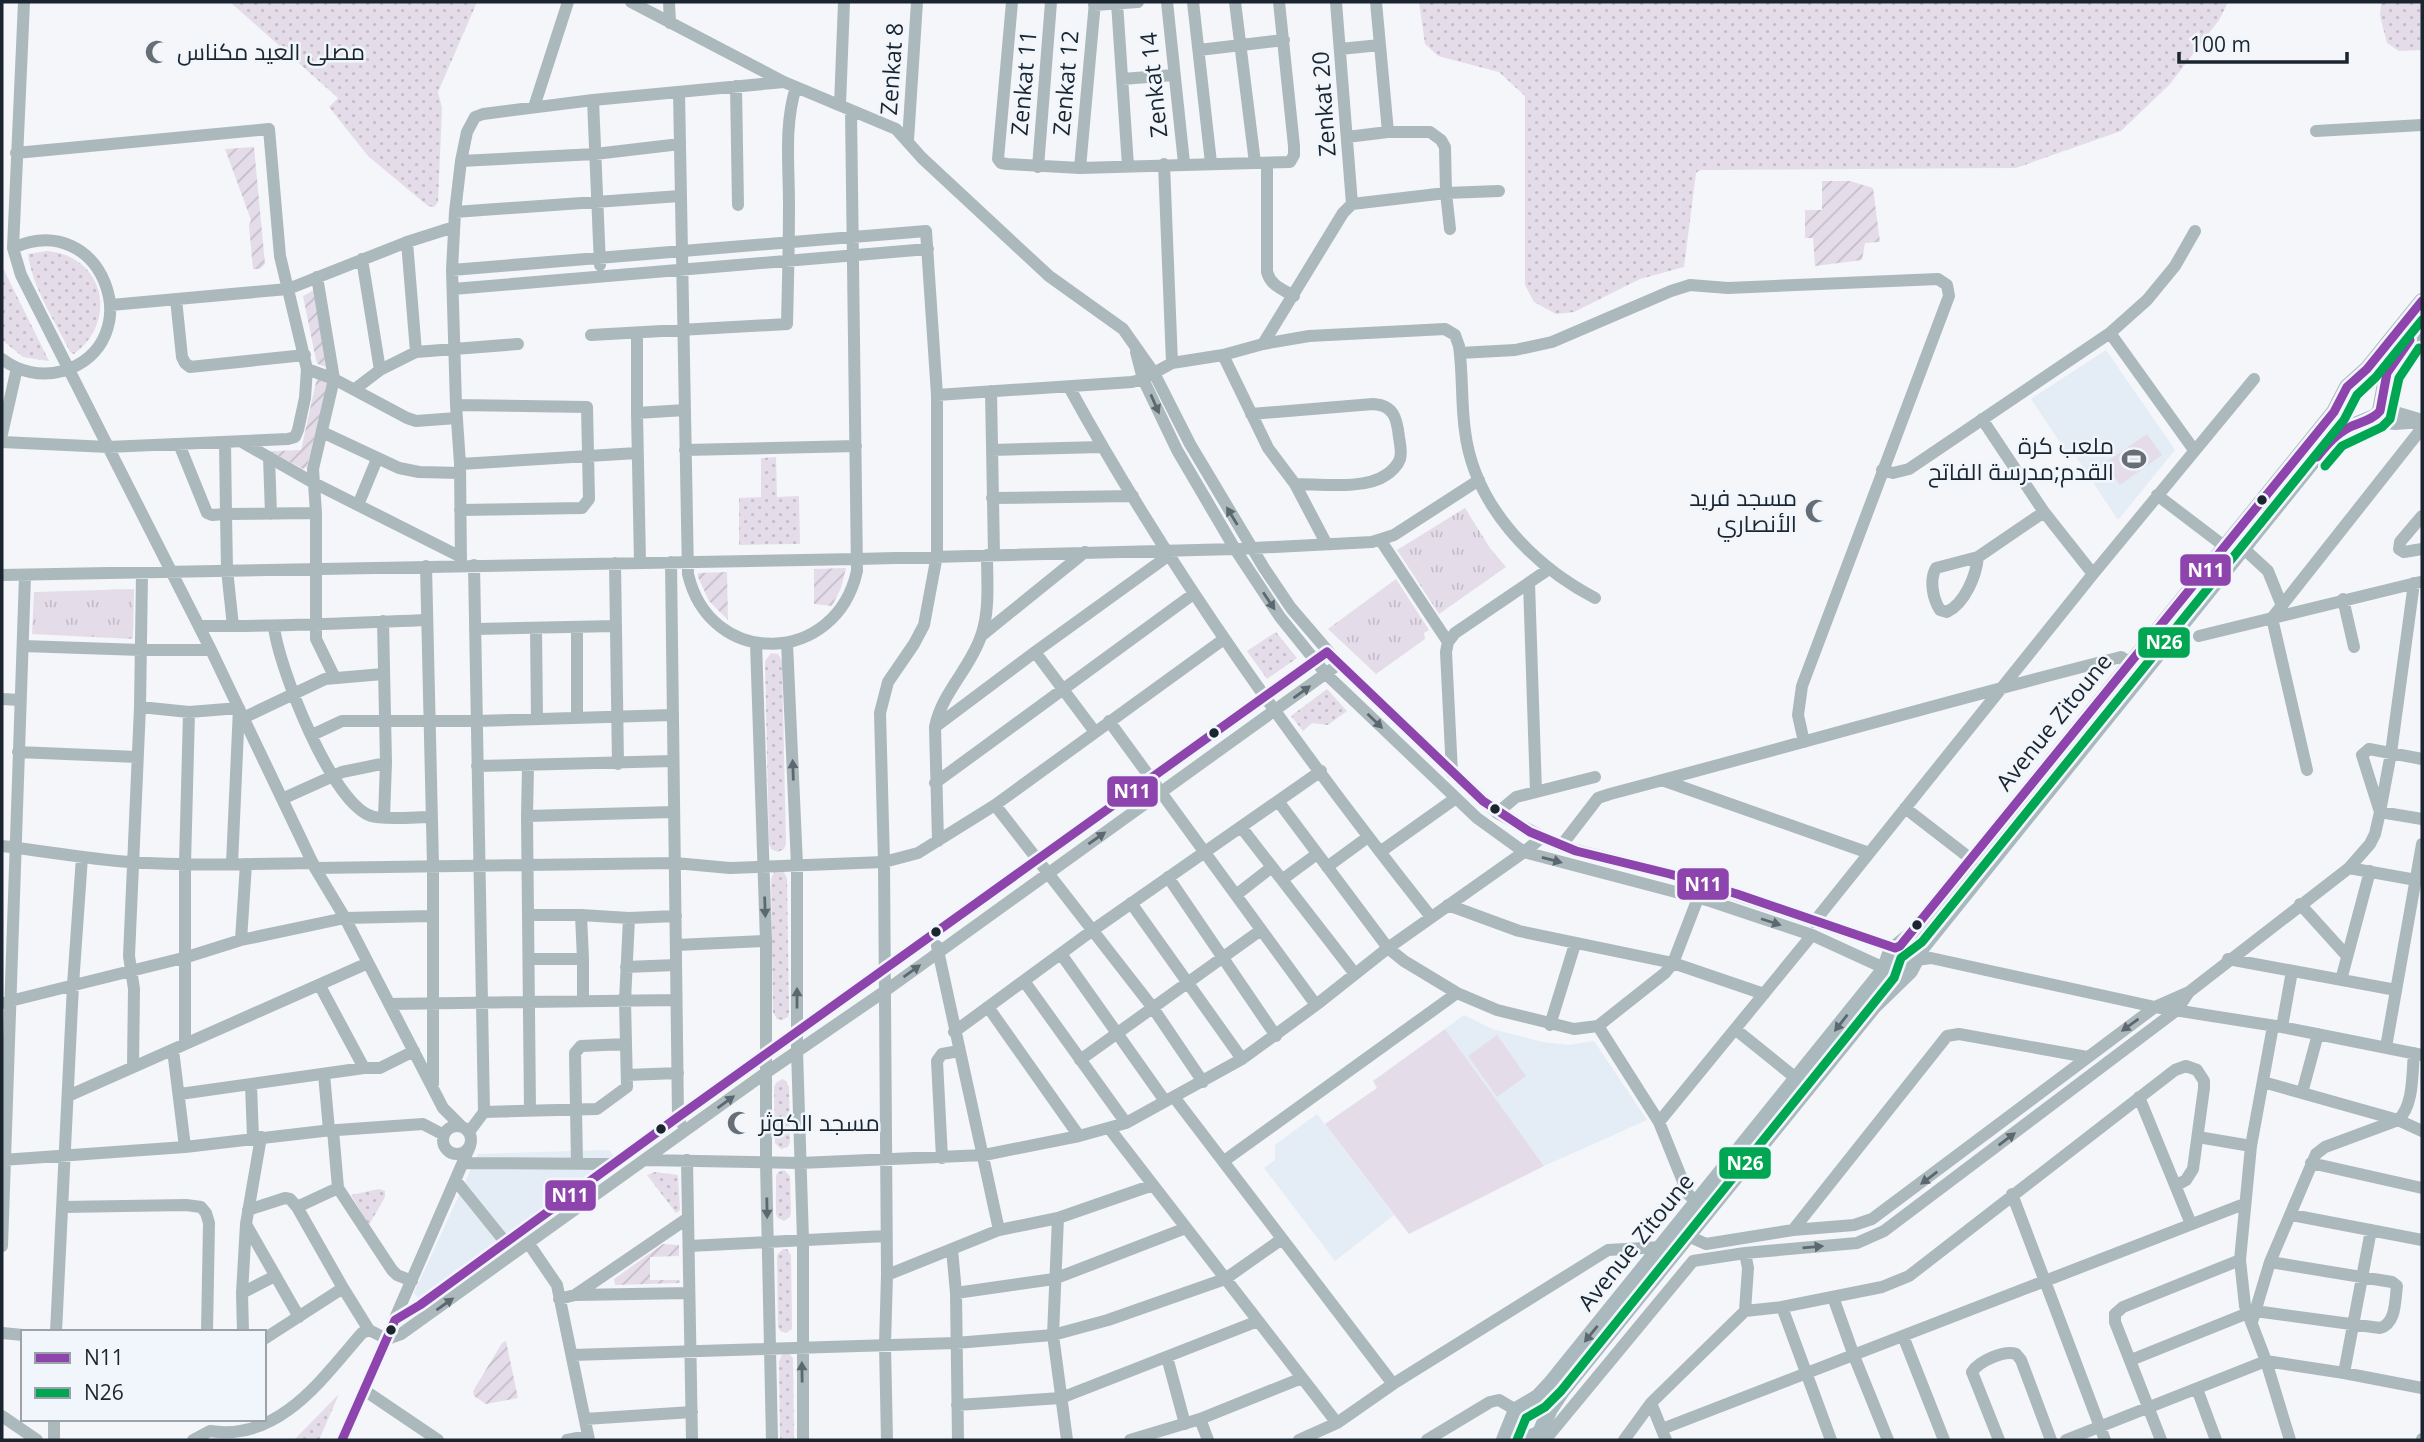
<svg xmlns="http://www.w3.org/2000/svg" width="2424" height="1442" viewBox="0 0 2424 1442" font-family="'Open Sans',Cairo,sans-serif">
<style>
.built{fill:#e4ecf5}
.grass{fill:url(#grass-dots)}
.park{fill:url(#park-tufts)}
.garden{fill:url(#garden-furrows)}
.pitch{fill:#e5dcea}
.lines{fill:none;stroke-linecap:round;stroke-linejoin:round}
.minor{stroke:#abb9bd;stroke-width:12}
.major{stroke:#a9b9bd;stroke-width:16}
.bus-1-casing{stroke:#f1f6fc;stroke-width:14}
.bus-2-casing{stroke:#f1f6fc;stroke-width:14}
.bus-1{stroke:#8e44ad;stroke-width:9}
.bus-2{stroke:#00a651;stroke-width:9}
.oneway{fill:#5c686f}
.oneway2{fill:#5b686f}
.bus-dot{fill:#1b252f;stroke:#f1f6fc;stroke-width:2.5}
.labels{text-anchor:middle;stroke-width:5;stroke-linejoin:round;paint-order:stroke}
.poi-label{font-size:23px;fill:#1b252f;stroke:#f1f6fc;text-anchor:start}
.street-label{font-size:23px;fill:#1b252f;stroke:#f1f6fc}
.line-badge{stroke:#f1f6fc;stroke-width:2.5}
.badge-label{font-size:19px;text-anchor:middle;font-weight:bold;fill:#fff}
</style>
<defs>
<pattern id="grass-dots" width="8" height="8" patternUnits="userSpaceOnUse" patternTransform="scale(1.75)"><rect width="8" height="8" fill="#e5dcea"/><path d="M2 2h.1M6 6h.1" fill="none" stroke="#c4bdc9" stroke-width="1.8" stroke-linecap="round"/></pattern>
<pattern id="park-tufts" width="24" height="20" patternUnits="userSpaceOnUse" patternTransform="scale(1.75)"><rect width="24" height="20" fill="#e5dcea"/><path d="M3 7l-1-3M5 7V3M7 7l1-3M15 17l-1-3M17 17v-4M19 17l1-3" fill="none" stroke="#c4bdc9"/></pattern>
<pattern id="garden-furrows" width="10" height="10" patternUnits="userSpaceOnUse" patternTransform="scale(1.75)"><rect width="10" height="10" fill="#e5dcea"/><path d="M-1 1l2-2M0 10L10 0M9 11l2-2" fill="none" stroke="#c4bdc9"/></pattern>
</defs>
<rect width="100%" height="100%" fill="#f4f6f9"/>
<!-- built -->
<path class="built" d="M2106,350l69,100 -57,70 -47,-71 -6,1 -34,-51z
M1464,1015l28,14 51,13 27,3 24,-4 53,79 -103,46 -99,-137z
M1317,1114l77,101 -59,46 -71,-93 11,-8v-15z
M609,1150l6,8 -196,141 -5,-6 64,-139z"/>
<!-- grass -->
<path class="grass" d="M230,2h247l-39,90 4,16 -4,94 -4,5 -6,-1 -60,-50 -39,-49 9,-9z
M1419,2h809l-9,18 -49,64 -49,47 -105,37 -316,2 -4,3 -12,94 -44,12 -66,33 -18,2 -22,-12 -9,-17v-189l-26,-24 -61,-16 -13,-12z
M2381,2h41v48l-23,1 -12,-8 -7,-27z
M47,251c57,5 72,69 27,103l-4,-2c-14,-30 -38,-64 -42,-98z
M4,270l45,91 -26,-4 -21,-17v-67z
M776,457l1,40 22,-1 1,48 -61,1v-47l22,-1v-39z
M1276,632l21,26 -30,21 -20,-28z
M771,653l7,1 4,7 4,183 -2,5 -6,3 -7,-3 -2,-5 -4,-183z
M1327,689l20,22 -19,14 -16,-2 -9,8 -12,-15z
M774,872h10l3,6 2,134 -1,5 -6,3 -5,-1 -4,-7 -2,-133z
M782,1079l4,2 3,6 1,55 -2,5 -7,2 -6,-6 -1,-56 2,-4z
M784,1170l6,6 1,36 -1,5 -6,4 -6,-3 -2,-4v-38l2,-4z
M655,1172l23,3 2,35 -4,3 -29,-38z
M379,1189l6,2v6l-16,28 -18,-30z
M783,1249h4l4,6 1,70v4l-6,4 -6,-2 -2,-4 -1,-72z
M783,1353h6l4,5 1,82h-14l-1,-79z
M339,1394l-20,46h-25z"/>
<!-- park -->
<path class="park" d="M1465,508l25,40 16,19 -67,47 -42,-64z
M1396,579l33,51 -5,3 1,6 -49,35 -48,-45z
M134,589l-1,50 -101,-5 2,-42z"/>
<!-- garden -->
<path class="garden" d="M254,147l11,117 -5,5h-7l-4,-43 2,-6 -26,-71z
M1822,181h28l23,7 7,54 -15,1 -3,17 -47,6 -2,-28h-8v-28h17z
M314,290l12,77 -8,-3 -2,-4 -13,-64z
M317,378l11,4 -21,85 -4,2 -32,-17 2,-1 28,-1z
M846,568l-5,20 -9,18 -18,-2v-35z
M727,572l1,48 -19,-19 -11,-24v-4z
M663,1244l16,1v11l-29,1v23h29l1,3 -65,2 -1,-6z
M506,1341l12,57 -32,6 -12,-8 -1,-5 29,-48z"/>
<!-- pitch -->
<path class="pitch" d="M2147,434l15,21 -42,30 -15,-22z
M1445,1029l99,137 -135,68 -84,-110 52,-36 -4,-7z
M1497,1035l29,41 -29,21 -29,-41z"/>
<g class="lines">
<!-- minor -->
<path class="minor" d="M24,2l-11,246 8,27 190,375 104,218 30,50 98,190 19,19
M631,2l153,80 112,47 26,29 127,118 74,53 31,44 36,71 74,124 27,40 48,56 158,149 64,33 125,32 209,70
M669,2l1,21
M1012,2l-14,157 3,4 6,1 73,4 210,-6 4,-7v-9l-15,-144
M1167,2l17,161
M1193,2l18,161
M1235,2l20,161
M1336,2l16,202
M1376,2l12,130h42l11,8 4,7 1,46 4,36
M1117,3l11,163
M1094,5l44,-3
M1340,49l40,-4
M1199,50l85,-10
M1122,79l52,-4
M736,86l2,119
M679,92l9,482c22,95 148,92 169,-3l-6,-461
M593,100l7,165
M840,105l4,-103
M534,107l34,-105
M2316,131l106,-6
M1347,137l41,-5
M908,140l9,-138
M461,161l134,-7 85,-10
M1267,163v109c4,14 15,17 27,24
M1164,164l8,199
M1038,167l13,-165
M1080,168l15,-166
M455,212l225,-16
M407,242l9,110
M362,259l18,111
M452,270l474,-39 11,164v160l-13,70 -10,19 -26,38 -8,31 4,149 3,413 -2,70 2,95
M453,289l475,-40
M176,299l6,58 3,6 5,4 115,-12
M111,305l177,-16 119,-47 47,-15
M637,333v80l48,-3
M2110,333l84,117
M591,335l196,-11c1,-40 2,-80 2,-119 0,-40 -5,-80 7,-118
M1263,344l80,-131 9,-9 94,-11 53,-2
M1136,352l7,27 34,71 58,99 45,68 46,57 151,144 47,34 186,49 102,34 72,33
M1460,353l55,-3 37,-8 119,-51 19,-6 38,3 210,-9 9,6 2,11 -147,390 -4,29 6,27
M1223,355l45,93 27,36 31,59
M2,359c17,13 39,18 61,12 89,-28 40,-164 -50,-123
M307,369l27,10 73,39 9,3 41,-3
M1069,387c103,188 229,362 362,530
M355,389l25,-19 36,-18 102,-8
M991,391l3,163
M937,395l195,-13 11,-3 29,-16 51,-8 40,-11 46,-8 136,-7 10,6 4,11c4,28 2,57 6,85 9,74 67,134 130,167
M2384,399l8,12 27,8
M456,405l131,2 2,92 -7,9 -122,2
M637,413l3,149
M1251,414l122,-10c21,1 24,15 26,33 1,7 3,15 1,22 -2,6 -9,13 -14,16 -21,15 -66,9 -91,9
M1982,419l62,93 49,62
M2364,421l31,3 27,-2
M322,432l77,36 20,4 41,1
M2,434l15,-66
M2,442l106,5 180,-8 7,-2 3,-7 7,-32 2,-29 -27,-113 -11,-127 -253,24
M225,442l1,72 90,-1v126l18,37
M242,442l72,41 145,73
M179,444l28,69 5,2 14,-1 1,56 6,56
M685,450l171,-4
M992,450l109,-3
M269,457l2,57
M460,464l177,-11
M1882,470l11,3 16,-4 201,-136 37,-33 28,-34 20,-35
M2157,495l75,57
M992,498l141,-2
M358,505l19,-46
M316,513l-3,-44 21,-90 -17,-102
M2422,516l-22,26 -1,7 5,3 18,-3
M1381,541l67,101
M2243,548l25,23 14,35
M1978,557c-2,19 -13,46 -31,55l-7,-2c-7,-11 -11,-30 -4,-42l42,-11 66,-45
M671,562l7,555 2,5
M615,563l3,201
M461,565l-1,-101 -4,-59 -4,-135 3,-58 6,-51 6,-29 8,-15 8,-3 110,-14 191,-18
M426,566l7,299v219
M2,575l856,-16 377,-10 137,-7 22,-7 85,-55
M1529,583l7,209
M2343,599l11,48
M199,626c76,1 152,-3 228,-6
M274,627c5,41 57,175 97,189 10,4 46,1 59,1
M536,628l1,91
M577,628v90
M475,629l141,-3
M981,636l104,-84
M2199,636l221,-54
M756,643l10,298v222l6,277
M787,643l10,222v186l6,189v200
M23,646l118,4h70
M1035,652l60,80
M2,699l18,1
M140,707l49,5 50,-4 -7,156
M243,718l82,-39 58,-5
M1109,721l207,284
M935,727c7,-35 35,-58 46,-91 9,-25 6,-55 6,-81
M312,735l30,-14h135l195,-6
M18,752l119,5
M2422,759l-53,-10 -7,6 18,57 42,7
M477,766l196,-5
M528,766l-1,50 3,294
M2307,770l-35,-152 150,-190
M1452,773l-6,-121 2,-10 7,-9 94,-64
M1662,780l207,73
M935,783l257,-188
M282,799l60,-27 44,-9 -3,-142
M1278,801l110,147 16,13 53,32 40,17 77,19 24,-3 67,-53 8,-10 25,-65
M995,805l158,203 50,74
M1905,808l66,51
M1497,813l19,-16 79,-20
M527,816l147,-4
M384,817l2,-54
M1241,827l114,147
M938,841l-3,-114 100,-75 133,-96
M2,846c42,5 85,13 128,16 61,4 122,2 183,1
M1561,846l37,-48 12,-4c171,-45 340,-94 511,-137l10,6
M1380,852l76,-54
M1327,867l41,-30
M315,868l360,-5 55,5 154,-6 34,-9 77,-48 229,-166
M2349,868l67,12
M1168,877l108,159
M1283,879l34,-25
M1236,895l36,-28
M1131,903l111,156
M2300,904l47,52
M1448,905l71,26 154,32 91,31
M528,915h53l2,44h-54
M581,915l48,3 47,-2
M1814,922l279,-348 161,-195
M241,940l5,-76
M676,945l90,-4
M937,946l62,284
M1061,954l104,147
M583,959v42
M2228,959l168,31
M1916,960l15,-2 224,49 127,20 140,28
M626,967l50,-2
M2341,980l29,-109
M1024,981l102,142
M320,986l44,82
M2,1003l185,-46 54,-17 104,-22 87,-2
M389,1004l287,-4
M988,1007l91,129
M1550,1025l25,-81
M1598,1026l61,96 29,72 10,9
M2273,1026l-22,120 -11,114 5,46 21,55 24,79
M2282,1027l10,-56
M1735,1029l62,50
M954,1032l139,-102 228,-159
M185,1044v-180l4,-152
M2386,1047l36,-203
M173,1050l12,97
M1080,1060l181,-130
M133,1067l1,-78 -5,-33 11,-249 2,-133
M324,1074l5,56
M627,1075l51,-2
M2263,1082l135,38 24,11
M251,1085l2,53
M2302,1093l16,-59
M180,1094l184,-26h16l34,-17
M68,1096l300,-133
M1174,1097l219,287
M2139,1097l52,127
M484,1112l113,-3 30,-22 -2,-86 4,-83
M1659,1122l153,-187
M443 1140a14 14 0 1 1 28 0a14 14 0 1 1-28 0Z
M1109,1128l228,295
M333,1130l5,58 54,82 5,5 15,6
M469,1132l15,-20 -10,-547
M2198,1137l53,9
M942,1158l-5,-97 5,-7 17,-3
M2,1160l183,-13 138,-16 100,-7 21,11
M645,1160l155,3 184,-8 95,-19 47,-13 116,-64 74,-54 72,-57 136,-96 17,-14
M687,1160l5,280
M1224,1161l233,-168
M463,1163l150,1
M2311,1163l111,25
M577,1164l-2,-111 6,-7 45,-2
M456,1181l50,62
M2012,1194l93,246
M63,1207l123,-2 15,2 5,6 3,10 -2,109
M297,1207l41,-19
M248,1210l37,-12 5,1 7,8 46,81 26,42 18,9 14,-5 366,-262 118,-81 454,-327
M2292,1215l130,25
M1058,1218l-5,117 14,105
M247,1226l52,91
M1793,1230l154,-194 12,-2 128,23
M1688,1236l18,8 87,-14 61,-5 18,-6 283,-212 34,-15 160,-124 21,-24 5,-10 5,-22 11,-59 23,-170
M529,1244l28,41 32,155
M2,1246l23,-670
M689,1246l197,-10
M952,1249l4,44 2,147
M887,1275l112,-45 59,-12 95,-33
M242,1293l33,-17
M956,1293l98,-14 132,-51
M576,1295l113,-2
M1833,1297l21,59 34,84
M559,1299l16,-4 113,-77
M1782,1307l49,133
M1745,1311l37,-4 100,-20 27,-11 266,-206 11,-4 11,4 7,11v7l-11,81 -7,11 -9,5
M2255,1311l125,17c16,-4 15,-27 17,-42l-5,-4 -122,-20
M395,1320l25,-15 258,-188 649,-465
M2252,1322l18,-60 46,-108 9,-7 73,-27c16,-14 14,-47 16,-67
M56,1332l17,-347 9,-128
M243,1332l-1,-39 4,-69 15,-87
M2,1333l21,2
M1903,1336l41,104
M264,1339l79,-51
M572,1355l384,-12 97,-8 55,-15 117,-41 57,-40
M1167,1357l18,67
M2131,1360l117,-47
M2344,1373l27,-143
M2197,1389l19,51
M364,1390l74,50
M1651,1403l15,37
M957,1405l104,-7 197,-77
M2,1416l35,24
M585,1419l107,-7
M1200,1419l8,21
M1662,1429l582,-225
M54,1440v-21
M193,1440l17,-9c69,11 112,-52 152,-98l7,-3
M342,1440l128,-294
M567,1440l21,-4
M1130,1440l70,-21 102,-41
M1299,1440l38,-17 56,-39 215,-134 54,-3
M1427,1440l63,-38 9,-2 17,10
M1545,1440l148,-179 52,-8 112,-10 27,-12 293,-221 12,-18
M1624,1440l27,-37 94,-92 3,-43 -3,-15
M1999,1440l-27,-68c7,-11 32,-22 44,-18l5,6 30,80
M2066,1440l200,-79 78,12 78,15
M2161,1440l-46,-118v-8l8,-7 117,-47
M2422,1440v-1"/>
<!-- major -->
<path class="major" d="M1504,1440l12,-30 22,-13 13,-14 333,-413 7,-19 21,-17 422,-522 13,-25 20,-18 55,-68
M1525,1440l15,-7 10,-24 12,-18 312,-385 36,-35 13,-25 398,-495 13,-14 16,-10 26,-11 4,-5 7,-38 35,-48"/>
<!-- bus-1 casing -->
<g class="bus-1-casing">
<path id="bus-1" d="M2317,457c10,-12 19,-23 33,-30 10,-5 23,-7 30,-16l7,-38 23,-33
M342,1440l53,-120 25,-15 258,-188 649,-465 156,149 47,31 46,19 94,23 67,20 158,54 5,-2 434,-534 13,-25 20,-18 55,-68"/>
</g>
<!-- bus-2 casing -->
<g class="bus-2-casing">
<path id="bus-2" d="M2325,466l17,-20 40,-19 8,-8 9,-41 20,-30
M1517,1440l9,-22 19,-11 16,-16 333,-413 7,-20 21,-16 422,-522 13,-25 19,-18 46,-57"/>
</g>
<!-- bus-1 -->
<use href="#bus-1" class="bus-1"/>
<!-- bus-2 -->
<use href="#bus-2" class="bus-2"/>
</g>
<!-- one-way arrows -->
<defs><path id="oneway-solid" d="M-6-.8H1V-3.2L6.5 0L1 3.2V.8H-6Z" transform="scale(1.75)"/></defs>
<g class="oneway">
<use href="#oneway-solid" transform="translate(1155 404) rotate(66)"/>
<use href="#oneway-solid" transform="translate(1232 516) rotate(-121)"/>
<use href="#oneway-solid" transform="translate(1269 601) rotate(56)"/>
<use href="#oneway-solid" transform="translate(1302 692) rotate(-36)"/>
<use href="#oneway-solid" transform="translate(1375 721) rotate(44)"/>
<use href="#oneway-solid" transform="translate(793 770) rotate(-92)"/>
<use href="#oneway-solid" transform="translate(1097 838) rotate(-35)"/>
<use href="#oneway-solid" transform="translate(1552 860) rotate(15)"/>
<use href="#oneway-solid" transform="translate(765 907) rotate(88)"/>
<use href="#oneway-solid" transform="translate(1771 922) rotate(18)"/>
<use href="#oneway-solid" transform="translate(912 971) rotate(-36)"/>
<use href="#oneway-solid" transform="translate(797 998) rotate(-90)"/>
<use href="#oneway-solid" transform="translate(2130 1025) rotate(144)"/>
<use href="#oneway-solid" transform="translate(726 1102) rotate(-36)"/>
<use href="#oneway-solid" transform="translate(2007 1139) rotate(-37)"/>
<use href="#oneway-solid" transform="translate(1929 1178) rotate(143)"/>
<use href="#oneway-solid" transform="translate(767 1208) rotate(89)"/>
<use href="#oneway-solid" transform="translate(1813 1247) rotate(-5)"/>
<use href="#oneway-solid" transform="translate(445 1304) rotate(-35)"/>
<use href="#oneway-solid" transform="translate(802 1372) rotate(-91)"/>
</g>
<g class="oneway2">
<use href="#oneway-solid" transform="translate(1841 1023) rotate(128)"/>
<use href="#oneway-solid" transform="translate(1591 1334) rotate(129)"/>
</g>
<!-- icons -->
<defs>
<g id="mosque-bare" transform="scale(1.89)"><path d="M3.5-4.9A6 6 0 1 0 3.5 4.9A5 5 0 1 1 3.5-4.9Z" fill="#676e76" stroke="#f1f6fc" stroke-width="2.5" paint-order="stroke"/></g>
<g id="stadium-bare" transform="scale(1.89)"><path d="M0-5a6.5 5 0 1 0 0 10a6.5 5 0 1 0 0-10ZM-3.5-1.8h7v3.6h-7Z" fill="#676e76" stroke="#f1f6fc" stroke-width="2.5" paint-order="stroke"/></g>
</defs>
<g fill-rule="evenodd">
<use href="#mosque-bare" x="157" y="52"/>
<use href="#stadium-bare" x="2134" y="459"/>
<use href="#mosque-bare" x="1817" y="511"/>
<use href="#mosque-bare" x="739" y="1123"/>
</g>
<!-- markers -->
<g class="bus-dot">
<circle cx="2262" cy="500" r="6"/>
<circle cx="1214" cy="733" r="6"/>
<circle cx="1495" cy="809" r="6"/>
<circle cx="1917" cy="925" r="6"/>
<circle cx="936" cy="932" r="6"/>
<circle cx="661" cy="1129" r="6"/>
<circle cx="391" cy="1330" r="6"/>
</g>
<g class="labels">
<!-- poi labels -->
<g class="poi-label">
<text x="177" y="60">مصلى العيد مكناس</text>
<text x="2114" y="454" text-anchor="end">ملعب كرة<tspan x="2114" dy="26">القدم;مدرسة الفاتح</tspan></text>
<text x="1797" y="506" text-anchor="end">مسجد فريد<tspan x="1797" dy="26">الأنصاري</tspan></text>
<text x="759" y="1131">مسجد الكوثر</text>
</g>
<!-- street labels -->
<g class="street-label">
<text transform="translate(892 69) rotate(-86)" y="8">Zenkat 8</text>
<text transform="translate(1024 83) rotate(-85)" y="8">Zenkat 11</text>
<text transform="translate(1066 83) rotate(-85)" y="8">Zenkat 12</text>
<text transform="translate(1154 85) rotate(-96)" y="8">Zenkat 14</text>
<text transform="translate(1324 104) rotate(-94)" y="8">Zenkat 20</text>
<text transform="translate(2054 722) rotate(-51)" y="8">Avenue Zitoune</text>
<text transform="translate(1636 1242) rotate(-51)" y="8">Avenue Zitoune</text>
</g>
</g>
<g class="line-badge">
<rect x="2179" y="553" width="53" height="34" rx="7" fill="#8e44ad"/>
<rect x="2137" y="626" width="54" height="33" rx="7" fill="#00a651"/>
<rect x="1106" y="775" width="53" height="33" rx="7" fill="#8e44ad"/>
<rect x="1676" y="867" width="54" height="34" rx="7" fill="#8e44ad"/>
<rect x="1718" y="1146" width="54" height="34" rx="7" fill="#00a651"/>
<rect x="544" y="1179" width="53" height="33" rx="7" fill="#8e44ad"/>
</g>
<g class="badge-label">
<text x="2206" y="577">N11</text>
<text x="2164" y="649">N26</text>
<text x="1132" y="798">N11</text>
<text x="1703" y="891">N11</text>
<text x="1745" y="1170">N26</text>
<text x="570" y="1202">N11</text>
</g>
<!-- border -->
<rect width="2424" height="1442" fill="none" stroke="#1b252f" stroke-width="7"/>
<!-- legend -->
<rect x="21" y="1330" width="245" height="91" fill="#f1f6fc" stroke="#9ba2aa" stroke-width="2"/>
<rect x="35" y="1353" width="35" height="10" fill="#8e44ad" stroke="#9ba2aa" stroke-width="2"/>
<text x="84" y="1365" font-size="21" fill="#1b252f">N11</text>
<rect x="35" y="1388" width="35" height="10" fill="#00a651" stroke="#9ba2aa" stroke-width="2"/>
<text x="84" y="1400" font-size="21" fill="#1b252f">N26</text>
<!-- scale -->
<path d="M2179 52v10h168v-10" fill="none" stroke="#1b252f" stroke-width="3.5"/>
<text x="2190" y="52" font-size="21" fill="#1b252f" stroke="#f1f6fc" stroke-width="5" paint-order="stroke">100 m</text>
</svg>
